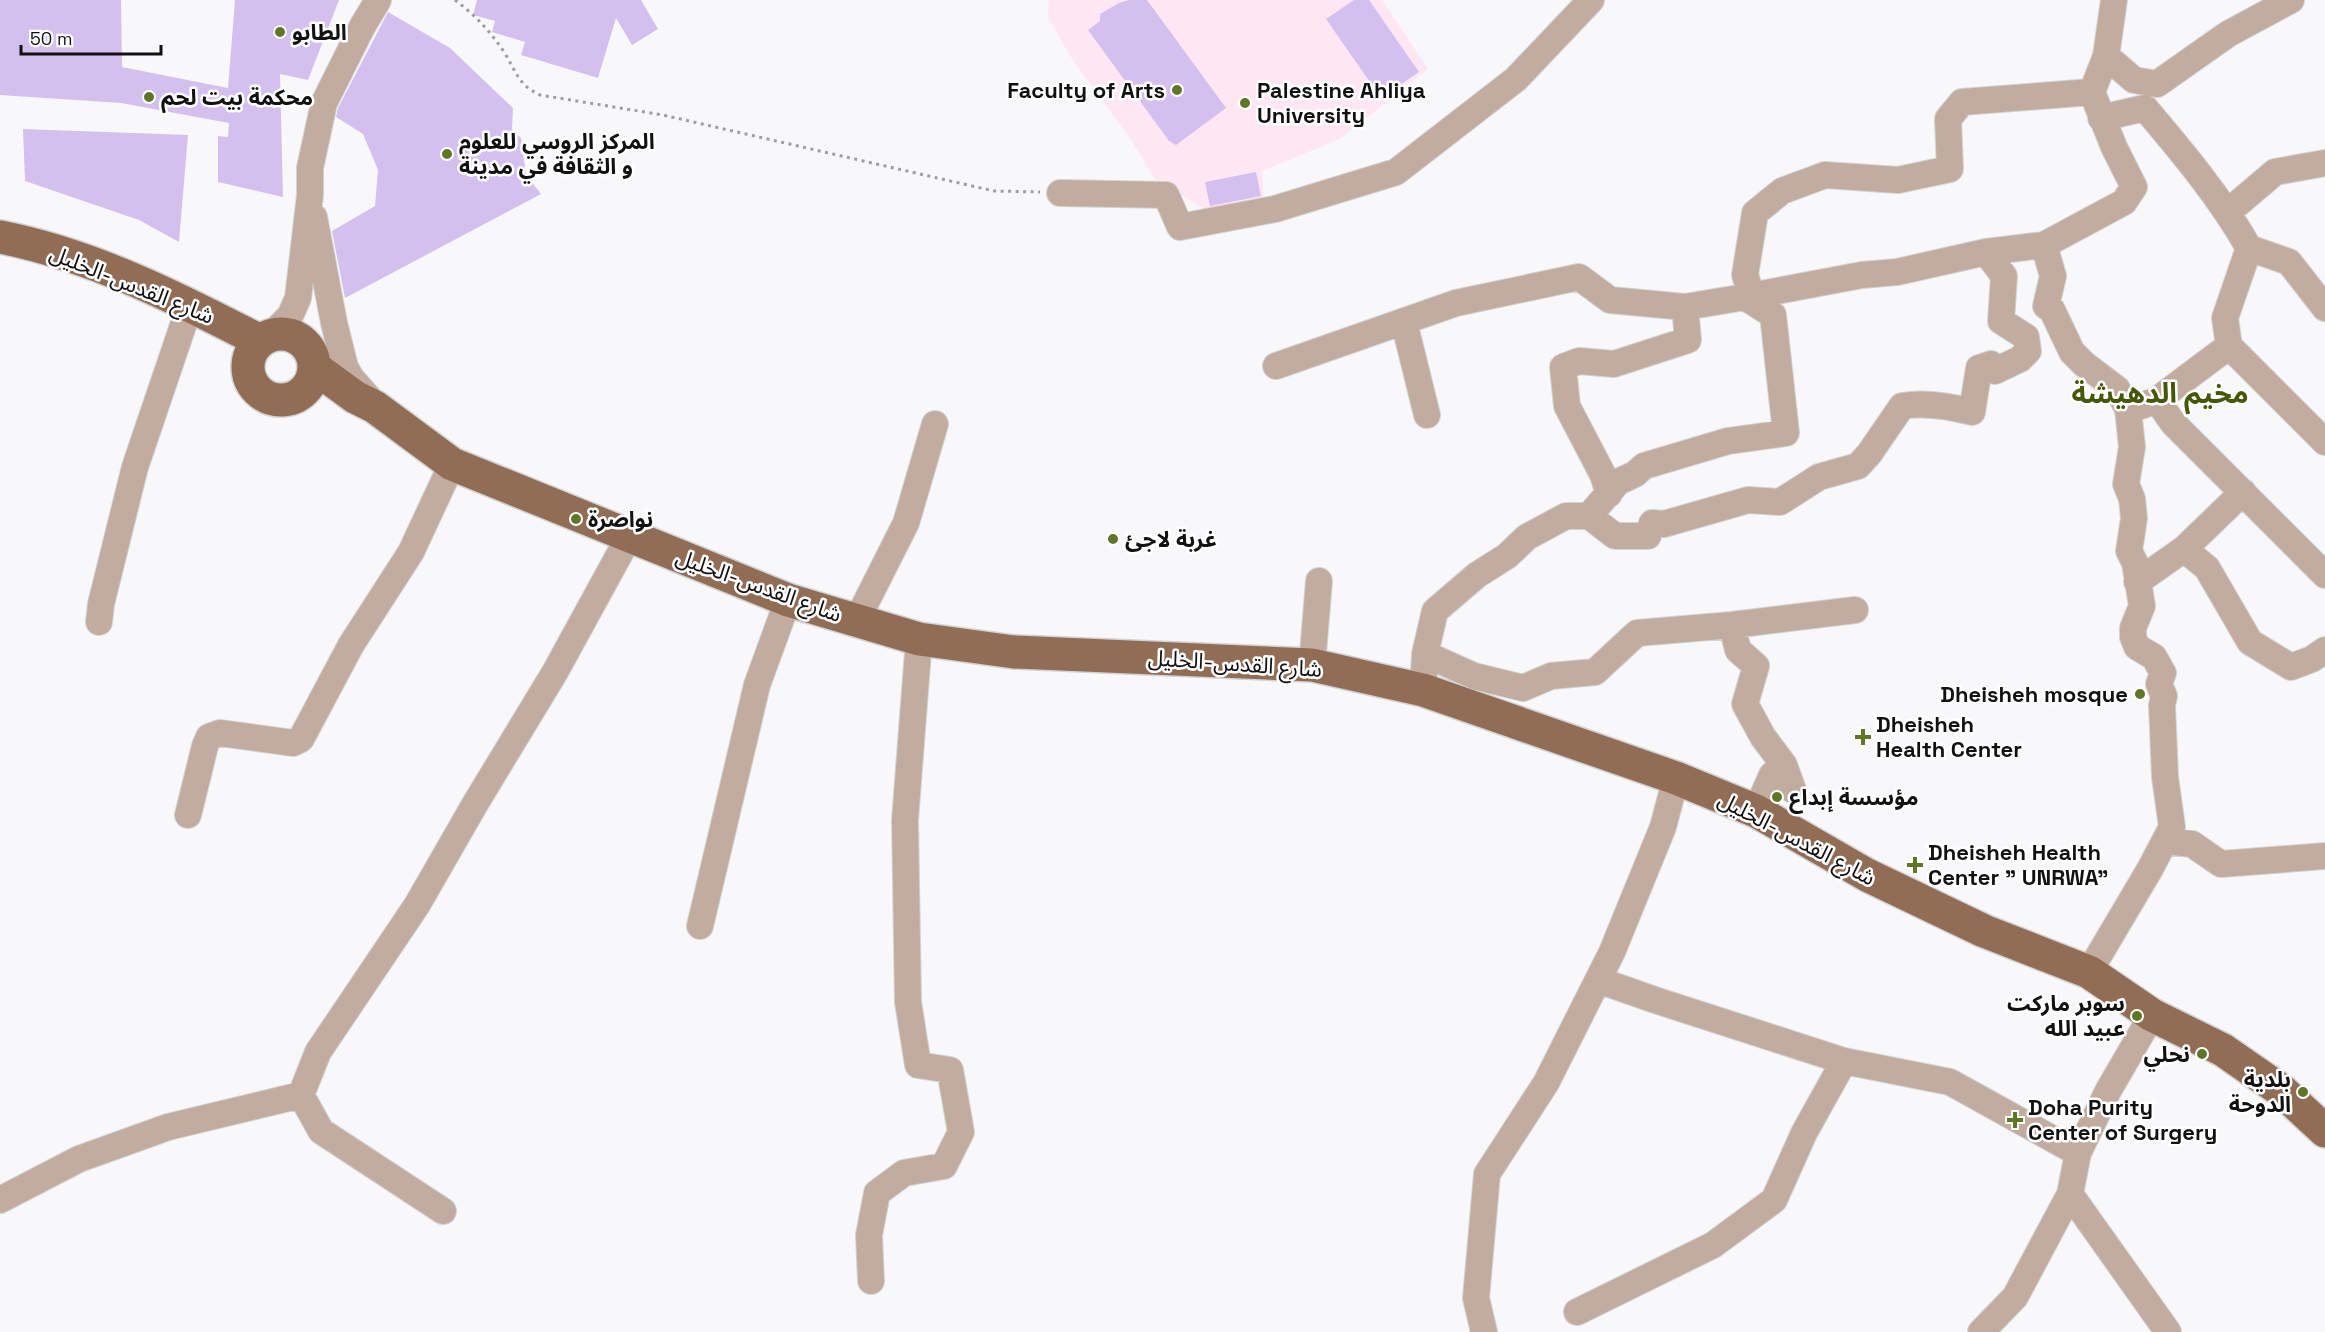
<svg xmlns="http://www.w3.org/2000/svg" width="2325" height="1332" viewBox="0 0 2325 1332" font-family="'Space Grotesk','Noto Sans Arabic',sans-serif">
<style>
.education{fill:#fee7f3}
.building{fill:#d4c0ee}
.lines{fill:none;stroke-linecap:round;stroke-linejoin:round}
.minor-casing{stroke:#d3d3d5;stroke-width:28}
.major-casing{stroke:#d3d3d5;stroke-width:36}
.path{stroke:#9e9ea0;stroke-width:3;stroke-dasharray:3 4.5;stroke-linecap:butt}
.minor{stroke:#c1ac9f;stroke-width:26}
.major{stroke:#916d55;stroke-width:33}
.poi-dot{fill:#607627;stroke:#fff;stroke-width:2}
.labels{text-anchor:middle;stroke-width:5;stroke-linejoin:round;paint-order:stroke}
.poi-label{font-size:22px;font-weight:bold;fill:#111112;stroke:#fff;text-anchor:start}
.street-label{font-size:22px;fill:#111112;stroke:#fff}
.district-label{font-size:28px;font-weight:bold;fill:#45580a;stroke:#fff}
</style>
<rect width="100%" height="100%" fill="#f8f8fa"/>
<!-- education -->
<path class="education" d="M1049,0h333l46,69 -88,70 -78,32 2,32 -51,12 -59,-37 -24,-40 -58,-79 -24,-42z"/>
<!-- building -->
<path class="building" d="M0,0h121l1,67 106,21 7,-88h104l-31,80 -28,-6 3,123 -65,-15v-46l10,1 1,-14 -108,-20 -121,-8z
M477,0h164l17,29 -26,16 -16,-27 -18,60 -77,-23 4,-13 -33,-10 3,-11 -22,-6z
M1129,0h18l79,108 -50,37 -7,-4 -81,-111 12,-9v-7l19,-11z
M1354,0h15l50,72 -38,26 -55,-79z
M388,12l62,36 63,60 -1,22 9,8 5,37 15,19 -196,104 -13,-67 43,-25 3,-36 -15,-36 -27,-17 2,-9z
M23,129l165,6 -9,107 -40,-22 -114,-39z
M1256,172l5,24 -51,10 -5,-24z"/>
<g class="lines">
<!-- minor casing -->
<g class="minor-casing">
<path id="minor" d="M2106,56l28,24 23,4 71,-50 63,-34
M2101,118l44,-10c38,45 75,89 104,140l40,14 36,46
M1060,193l106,2 14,32 95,-18 121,-37 120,-93 75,-79
M2228,212l47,-40 50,-9
M314,217l20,106 11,44 6,11 17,19
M1752,296l-7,-21 10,-62 27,-22 43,-16 73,5 52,-11 -2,-50 14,-17 130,-10
M1745,297l117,-22 35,-3 89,-20 58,-7
M1404,322l23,93
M270,336l20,-20 8,-18 12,-103v-27l14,-65 38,-76 16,-27
M2229,346l96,96
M1276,366l180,-63 123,-26 31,23 75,7 60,-10 28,18 13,118 -58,8 -84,25 -9,8 -17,8 -29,34h-23l-39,21 -20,19 -30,19 -42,36 -10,43 -2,36
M2157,400l16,23 152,152
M2141,406l16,-6 72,-54 -4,-28 24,-70
M1609,494l-6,-19 -36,-69 -4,-39 16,-6 35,3 74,-24 -3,-33
M1589,516l26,20h33l4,-13 12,1 84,-24 32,2 39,-25 39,-11 11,-12 33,-48c23,-4 47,0 70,6l7,-44 12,-4 4,7 25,-12 8,-8 -2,-14 -25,-16 3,-45 -18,-24
M2184,549l23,19 43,74 41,25 21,-8 13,-9
M2137,582l47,-33 59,-57
M857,620l49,-97 29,-99
M99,622l2,-18 34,-137 55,-162
M1732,625l6,25 18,16 -11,38 18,33 21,28 9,25
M1425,654l49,22 49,12 28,-12 44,-4 42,-39 95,-8 123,-15
M1312,665l7,-84
M1756,811l16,-36 12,-10
M188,815l17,-69 4,-9 11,-4 73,10 8,-4 50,-94 60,-93 41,-88
M2165,841l27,3 29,20 104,-8
M700,926l57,-241 31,-85
M2089,972l61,-103 22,-42 -7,-50 -3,-72 2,-9 -5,-12 4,-11 -9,-16 -17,-10 -4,-10v-9l9,-22 -7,-43 -6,-12 5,-33 -2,-19 -6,-15 6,-37 -4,-38 -11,-20 -33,-25 -12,-12 -20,-42 -6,-4 7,-30 -9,-31 80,-43 10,-15 -20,-40 -22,-55 14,-36 8,-56
M1598,980l57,20 189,61 106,21 128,71
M2070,1194l98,138
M0,1200l79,-41 89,-32 133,-32
M443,1211l-122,-80 -20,-36 17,-43 99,-147 58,-101 80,-132 75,-137
M871,1281l-2,-46 8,-42 27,-20 40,-7 17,-34 -11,-62 -32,-5 -10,-63 -3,-182 14,-181
M1577,1312l136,-67 61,-45 30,-67 40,-72
M1484,1332l-8,-34 11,-124 59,-91 66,-131 51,-125 13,-49
M1981,1332l34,-35 55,-103 8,-41 30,-62 44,-76"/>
</g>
<!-- major casing -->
<g class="major-casing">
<path id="major" d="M0,237c92,18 177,61 260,104
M248 367a33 33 0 1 1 66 0a33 33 0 1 1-66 0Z
M314,367l41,30 20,10 77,57 336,136 131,39 95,13 298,13 111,25 253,88 80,33 111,64 117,56 105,41 63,43 71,35 59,41 43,40"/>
</g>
<!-- path -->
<path class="path" d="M455,0c19,14 36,32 49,52 12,19 14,33 36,43l123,20 331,76 46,1"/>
<!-- minor -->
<use href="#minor" class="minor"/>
<!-- major -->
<use href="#major" class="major"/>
</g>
<!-- markers -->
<g class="poi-dot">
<circle cx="280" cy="32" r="6"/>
<circle cx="1177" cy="90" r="6"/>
<circle cx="149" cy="97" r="6"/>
<circle cx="1245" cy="103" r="6"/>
<circle cx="447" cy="154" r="6"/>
<circle cx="576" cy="519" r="6"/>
<circle cx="1113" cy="539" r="6"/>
<circle cx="2140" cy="694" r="6"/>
<path d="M1860 728h6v6h6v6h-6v6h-6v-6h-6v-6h6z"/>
<circle cx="1777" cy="797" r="6"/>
<path d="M1912 856h6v6h6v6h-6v6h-6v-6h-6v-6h6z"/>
<circle cx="2137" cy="1016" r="6"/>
<circle cx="2202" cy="1054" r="6"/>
<circle cx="2303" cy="1092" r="6"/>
<path d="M2012 1111h6v6h6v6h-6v6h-6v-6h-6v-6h6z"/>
</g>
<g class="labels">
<!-- poi labels -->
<g class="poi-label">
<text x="292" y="40">الطابو</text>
<text x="1165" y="98" text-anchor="end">Faculty of Arts</text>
<text x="1257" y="98">Palestine Ahliya<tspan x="1257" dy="25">University</tspan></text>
<text x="161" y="105">محكمة بيت لحم</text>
<text x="459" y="149">المركز الروسي للعلوم<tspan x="459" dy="25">و الثقافة في مدينة</tspan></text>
<text x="588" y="527">نواصرة</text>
<text x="1125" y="547">غربة لاجئ</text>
<text x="2128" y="702" text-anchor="end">Dheisheh mosque</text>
<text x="1876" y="732">Dheisheh<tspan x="1876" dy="25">Health Center</tspan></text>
<text x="1789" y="805">مؤسسة إبداع</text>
<text x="1928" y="860">Dheisheh Health<tspan x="1928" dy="25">Center " UNRWA"</tspan></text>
<text x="2125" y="1011" text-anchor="end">سوبر ماركت<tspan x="2125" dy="25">عبيد الله</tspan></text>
<text x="2190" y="1062" text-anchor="end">نحلي</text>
<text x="2291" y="1087" text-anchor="end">بلدية<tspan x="2291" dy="25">الدوحة</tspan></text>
<text x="2028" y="1115">Doha Purity<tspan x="2028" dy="25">Center of Surgery</tspan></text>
</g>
<!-- street labels -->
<g class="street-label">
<text transform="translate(132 284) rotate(22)" y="8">شارع القدس-الخليل</text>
<text transform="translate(759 585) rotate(20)" y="8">شارع القدس-الخليل</text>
<text transform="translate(1235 663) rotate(4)" y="8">شارع القدس-الخليل</text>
<text transform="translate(1797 838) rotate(28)" y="8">شارع القدس-الخليل</text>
</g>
<!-- district labels -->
<g class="district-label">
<text x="2160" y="403">مخيم الدهيشة</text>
</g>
</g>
<!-- scale -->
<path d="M21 45v9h140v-9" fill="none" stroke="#111112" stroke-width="3"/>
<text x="30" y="45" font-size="18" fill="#111112" stroke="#ffffff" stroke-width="4.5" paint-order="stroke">50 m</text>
</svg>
